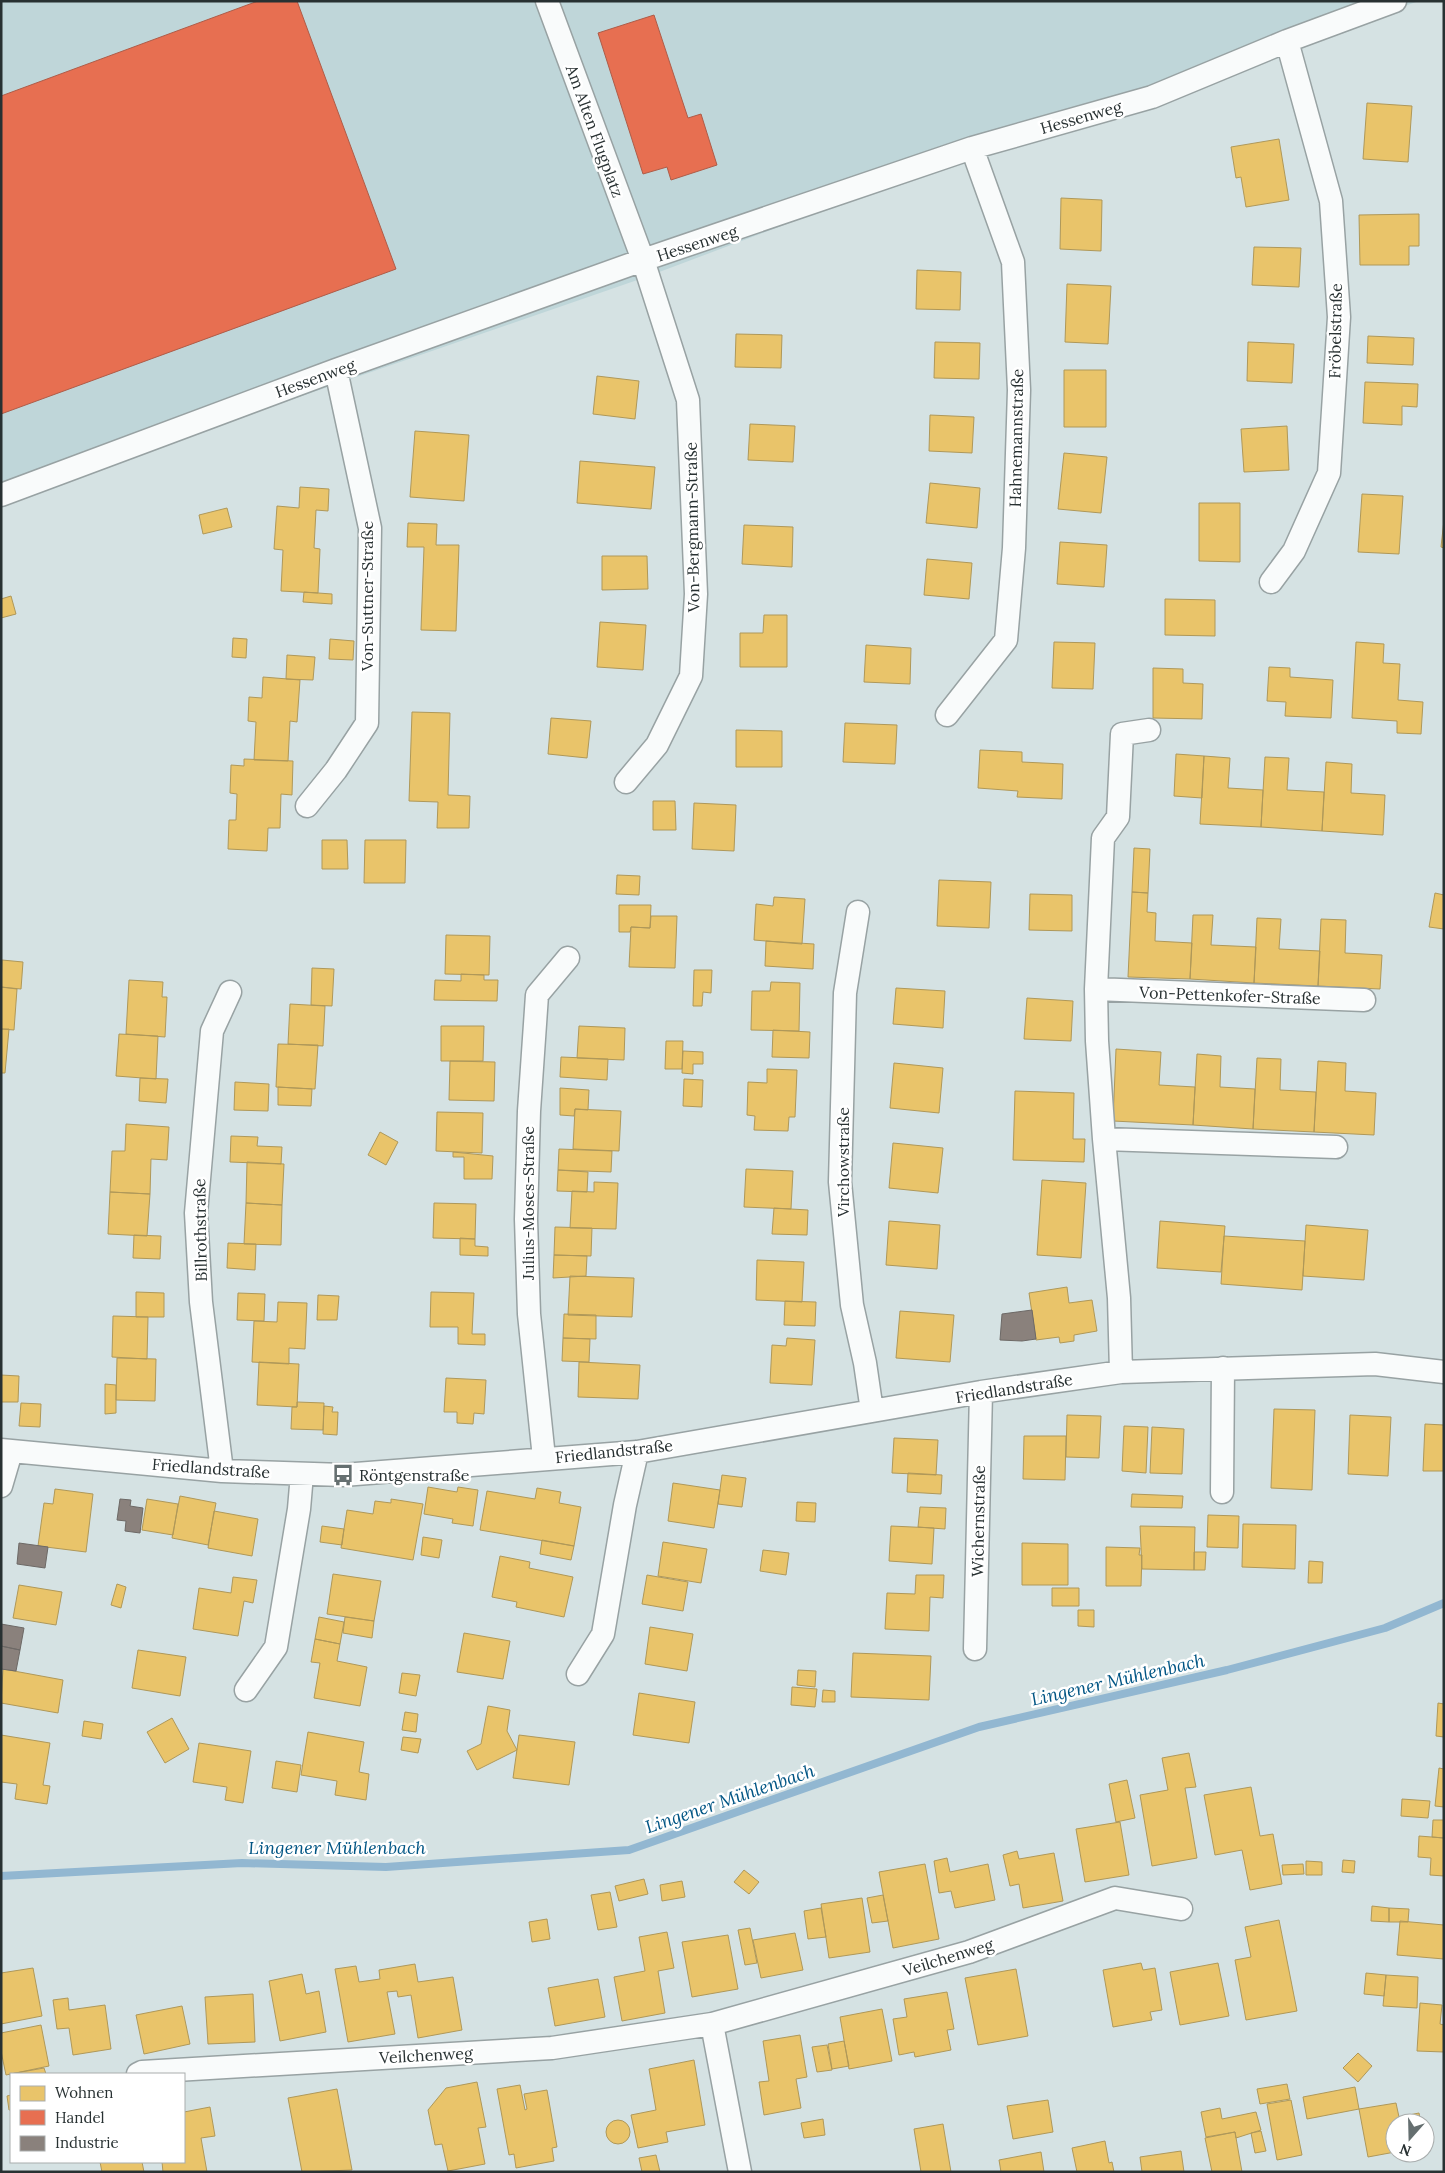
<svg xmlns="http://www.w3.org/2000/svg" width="1445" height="2173" viewBox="0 0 1445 2173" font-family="Lora,serif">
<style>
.built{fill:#bfd6d9}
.homes{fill:#e9c46a;stroke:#af9859}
.shops{fill:#e76f51;stroke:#ae5c48}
.industry{fill:#8a817c;stroke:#6d6966}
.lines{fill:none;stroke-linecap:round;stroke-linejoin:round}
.stream{stroke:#92b7d1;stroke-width:8}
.minor-casing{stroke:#98a2a3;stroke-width:25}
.minor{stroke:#f9fbfb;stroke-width:22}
.labels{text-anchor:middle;stroke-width:5;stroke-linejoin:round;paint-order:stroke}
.street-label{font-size:16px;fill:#283132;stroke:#fff}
.poi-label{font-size:16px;fill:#283132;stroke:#fff;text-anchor:start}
.water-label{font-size:18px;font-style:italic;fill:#015584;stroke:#fff}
</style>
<rect width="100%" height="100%" fill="#d5e2e3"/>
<!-- built -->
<path class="built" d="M1,1h1418l-579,203 -194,73 -645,223z"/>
<!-- homes -->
<path class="homes" d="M1367,103l45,3 -4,56 -45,-3z
M1279,139l10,61 -43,7 -5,-30 -5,1 -5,-31z
M1061,198l41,2 -1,51 -41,-2z
M1419,214v32h-10v19h-49l-1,-50z
M1254,247l47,1 -2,39 -47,-2z
M917,270l44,2 -1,38 -44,-1z
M1067,284l44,2 -3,58 -43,-2z
M736,334l46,1 -1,33 -46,-1z
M1368,336l46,2 -1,27 -46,-2z
M935,342l45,1 -1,36 -45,-1z
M1248,342l46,2 -2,39 -45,-2z
M1064,370h42v57h-42z
M597,376l42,5 -4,38 -42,-5z
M1365,382l53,2 -1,23 -15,-1v19l-39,-2z
M930,415l44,2 -2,36 -43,-2z
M750,424l45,2 -2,36 -45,-2z
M1287,426l2,44 -45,2 -3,-43z
M415,431l54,4 -5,66 -54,-4z
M1064,453l43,4 -6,56 -43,-4z
M580,461l75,6 -4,42 -74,-6z
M930,483l50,5 -3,40 -51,-5z
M300,487l29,2 -1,22 -12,-1 -2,38 6,1 -2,44 -37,-2 2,-41 -9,-1 3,-43 22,2z
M1362,494l41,2 -4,58 -41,-2z
M1199,503h41v59l-41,-1z
M227,508l5,19 -29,7 -4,-19z
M1444,520v28l-3,-1z
M408,523l29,1 -1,21h23l-3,86 -35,-1 3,-83h-17z
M744,525l49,2 -1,40 -50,-3z
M1060,542l47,3 -3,42 -47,-3z
M602,556h45l1,33 -46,1z
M927,559l45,4 -3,36 -45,-4z
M304,592l28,2v10l-29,-2z
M11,596l5,18 -15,4v-19z
M1165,599l50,1v36l-50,-1z
M764,615h23v52h-47v-34h23z
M600,622l46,3 -3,45 -46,-3z
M233,638l14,1 -1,19 -14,-1z
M330,639l24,2 -1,19 -24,-1z
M1054,642l41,1 -2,46 -41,-1z
M1356,642l28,2 -1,19 17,1 -2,36 25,2 -2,32 -24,-1v-12l-45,-3z
M866,645l45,3 -1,36 -46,-2z
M287,655l28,2 -2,23 -27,-1z
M1269,667l21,1v9l43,3 -2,38 -46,-2 1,-14 -19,-1z
M1153,668l30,1v14l20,1 -1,35 -49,-1z
M263,677l37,3 -3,42 -7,-1 -2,40 -34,-1 2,-38 -8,-1 1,-24 13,1z
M412,712l38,1 -2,82 22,1 -1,32h-32l1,-26 -29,-1z
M551,718l40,3 -4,37 -39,-4z
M845,723l52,2 -2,39 -52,-2z
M736,730l46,1v36h-46z
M980,750l42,2v10l41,2 -1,35 -45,-2 1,-6 -40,-3z
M1176,754l28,2 -2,42 -28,-2z
M1204,756l26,2 -2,30 35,2 -2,37 -61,-3z
M1265,757l24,1 -2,32 37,2 -2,39 -61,-4z
M244,759l49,2 -1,34 -11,-1 -1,34h-12l-1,23 -39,-2 1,-29h7l1,-26 -7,-1 1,-28 13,1z
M1326,762l26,2 -1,29 34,2 -2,40 -61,-4z
M653,801h22l1,29h-23z
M694,803l42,2 -2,46 -42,-2z
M322,840h25l1,29h-26z
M365,840h41l-1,43h-41z
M1134,848l16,1 -2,44 -16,-1z
M617,875l23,1 -1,19 -23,-1z
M939,880l52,2 -2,46 -52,-2z
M1132,892l16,1 -1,19 9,1 -1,28 37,2 -2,36 -62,-2z
M1435,893l9,2v34l-15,-2z
M1030,894l42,1v36l-43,-1z
M774,897l31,2 -3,45 -48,-4 2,-36 17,2z
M619,905h32l-1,23 -19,-1 -1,5h-11z
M1193,915h20l-2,30 45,2 -2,36 -64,-4z
M651,916h26l-2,52 -46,-1 2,-40 19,1z
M1257,918l24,1 -2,30 41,2 -2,35 -64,-3z
M1321,919l25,1 -1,33 37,2 -2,34 -62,-3z
M446,935l44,1 -1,39 -44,-1z
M766,941l48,3 -1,25 -48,-3z
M2,960l21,2 -2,27 -20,-2z
M312,968l22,1 -2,37 -21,-1z
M694,970h18l-1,23 -8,-1 -1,14h-9z
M461,974l23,1v5h14l-1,21 -63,-1 1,-20 26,1z
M129,980l34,2 -1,15h5l-2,40 -39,-3z
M771,982l29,1 -1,48 -48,-1 1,-39h18z
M1,987l16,2 -3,41 -13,-1z
M896,988l49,3 -2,37 -50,-4z
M1027,998l46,3 -2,40 -47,-2z
M290,1004l35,2 -2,40 -35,-2z
M441,1026h43l-1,35h-42z
M579,1026l46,2 -1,32 -47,-2z
M1,1029h8l-4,44h-4z
M773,1030l37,2 -1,26 -37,-1z
M119,1034l39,2 -2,43 -40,-3z
M666,1041h17l-1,28h-17z
M278,1044l40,1 -3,44 -39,-2z
M1116,1049l45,3 -2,33 36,2 -2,38 -80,-4z
M683,1051l20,1v12h-10v10l-11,-1z
M1197,1054l24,2 -1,31 35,2 -2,40 -60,-4z
M561,1057l47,2 -1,21 -47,-3z
M1257,1058l24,1 -1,31 36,2 -2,40 -61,-3z
M450,1061l45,1 -1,39 -45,-1z
M1318,1061l28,2 -1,28 31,2 -2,42 -60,-3z
M894,1063l49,5 -4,45 -49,-5z
M767,1069l30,1 -2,47h-6l-1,14 -34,-1 1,-14 -8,-1 1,-33 19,1z
M140,1078l28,1 -2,24 -27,-2z
M684,1079l19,1 -1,27 -19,-1z
M235,1082l34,2 -1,27 -34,-1z
M278,1087l34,2 -1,17 -33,-1z
M560,1088l29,2 -1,20 -13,-1 -1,7 -14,-1z
M1015,1091l59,2 -1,46h12l-1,23 -71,-2z
M575,1109l46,2 -2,40 -46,-2z
M437,1112l46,1 -1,40 -46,-2z
M126,1124l43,3 -2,33 -16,-1 -1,35 -40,-2 2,-41h13z
M380,1132l18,10 -12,23 -18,-10z
M231,1136l27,1 -1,9 25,1 -1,17 -51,-2z
M893,1143l50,5 -5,45 -49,-5z
M559,1149l53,2 -1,21 -53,-2z
M453,1152l40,4 -1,23h-28v-22h-11z
M247,1162l37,2 -2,41 -36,-2z
M746,1169l47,2 -2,38 -47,-2z
M558,1170l30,2 -1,20 -30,-1z
M1042,1180l44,3 -5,75 -44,-3z
M594,1182l24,1 -2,46 -46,-1 2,-37 22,1z
M110,1192l40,2 -3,42 -39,-2z
M246,1203l36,2 -1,40 -37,-1z
M434,1203l42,1 -1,35 -42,-1z
M774,1208l34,2 -1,25 -35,-1z
M889,1221l51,4 -3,44 -51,-4z
M1160,1221l65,5 -4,46 -64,-4z
M1306,1225l62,5 -4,50 -61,-4z
M555,1227l37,1 -1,28 -37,-1z
M134,1235l27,1 -1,23 -27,-1z
M1224,1236l81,5 -3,49 -81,-6z
M460,1238l15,1v7l13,1v9l-28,-1z
M228,1243l28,1 -1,26 -28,-2z
M554,1255l33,1 -1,20 -33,2z
M757,1260l47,2 -2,40 -46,-2z
M570,1276l64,2 -2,39 -64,-2z
M1067,1287l2,16 23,-3 5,31 -23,4v6l-14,2 -1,-6 -23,3 -7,-47z
M136,1292l28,1v24h-28z
M431,1292l43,1 -2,41h13v11l-27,-1v-17h-28z
M238,1293l27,1 -1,27 -27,-1z
M318,1295l21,1 -2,24h-20z
M785,1301l31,1 -1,24 -31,-1z
M278,1302l29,1 -2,46 -16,-1v16l-37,-2 2,-41 23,1z
M900,1311l54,4 -4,47 -54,-4z
M564,1314l32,1v24l-33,-1z
M113,1316l35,1 -1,42 -35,-2z
M563,1338l27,1 -1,23 -27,-1z
M787,1338l28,2 -3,45 -42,-2 2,-38 14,1z
M117,1358l39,1 -1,42 -39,-1z
M259,1362l40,2 -2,43 -40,-2z
M579,1362l61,3 -2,34 -60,-2z
M1,1375l18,1 -1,26h-17z
M446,1378l40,2 -2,34 -10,-1 -1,11 -16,-1v-11h-13z
M105,1384l11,1v28l-11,1z
M297,1402l27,1 -1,27 -32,-1 1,-22h5z
M21,1403l20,1 -1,23 -21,-1z
M324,1406l9,1 -1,5h6l-1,23 -14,-1z
M1274,1409l41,1 -3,80 -41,-2z
M1067,1415l34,1 -2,42 -33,-1z
M1350,1415l41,2 -3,59 -40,-2z
M1425,1424l19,1v46h-21z
M1124,1426l24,1 -2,46 -24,-2z
M1152,1427l32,2 -2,45 -32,-1z
M1024,1436h42l-1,44 -42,-1z
M894,1438l44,2 -2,35 -44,-2z
M908,1473l34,2 -1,19 -34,-2z
M722,1475l24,3 -4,29 -24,-3z
M673,1483l47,7 -6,38 -46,-7z
M428,1487l29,5 1,-5 20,3 -5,36 -21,-3 1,-4 -29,-5z
M537,1488l24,4 -2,11 22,4 -7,39 -94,-16 7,-39 48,8z
M55,1489l38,5 -7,58 -48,-6 6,-43 9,1z
M1132,1494l51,2 -1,12 -51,-1z
M180,1496l36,7 -8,42 -36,-7z
M147,1499l31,5 -5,31 -31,-5z
M391,1499l32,5 -10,56 -72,-12 6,-38 26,4 2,-13 16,2z
M797,1502l19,1 -1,19 -19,-1z
M920,1507l26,1 -1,21 -27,-2z
M214,1511l44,8 -6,37 -44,-8z
M1208,1515l31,1 -1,32 -31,-1z
M1243,1524l53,1 -1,44 -53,-2z
M322,1526l22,3 -2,16 -22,-3z
M891,1526l43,2 -2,36 -43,-3z
M1140,1526l55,1 -1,43 -52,-1z
M423,1537l19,3 -3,18 -18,-3z
M542,1540l32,6 -3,14 -31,-6z
M663,1542l44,7 -6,34 -43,-7z
M1022,1543l46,1v41h-46z
M1106,1547l34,1 -1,7h3l-1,31h-35z
M763,1550l26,3 -3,22 -26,-4z
M1194,1552h12l-1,18h-11z
M500,1556l30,6 -1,6 44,9 -9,40 -48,-10 1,-5 -25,-5z
M1309,1561l14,1 -1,21h-14z
M333,1574l48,7 -7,40 -47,-7z
M647,1575l41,7 -5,29 -41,-7z
M916,1575h28l-1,23 -13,-1 -1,34 -44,-2 2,-36 28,1z
M233,1577l24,3 -4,23 -9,-2 -6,35 -45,-7 6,-41 32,5z
M117,1584l9,3 -5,21 -10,-3z
M19,1585l43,7 -6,33 -43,-7z
M1052,1588h27v18h-27z
M1078,1610h16v17l-16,-1z
M319,1617l25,5 -4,22 -25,-5z
M345,1617l29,4 -2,17 -29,-5z
M650,1627l43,7 -6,37 -42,-7z
M464,1633l46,8 -7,38 -46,-7z
M315,1639l25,5 -3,17 30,6 -7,39 -46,-8 6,-35 -9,-1z
M138,1650l48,7 -6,39 -48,-8z
M853,1653l78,3 -2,44 -78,-3z
M3,1669l60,11 -5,33 -57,-10z
M798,1670l18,1 -1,16 -18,-2z
M402,1673l18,2 -4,21 -17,-3z
M792,1687l25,2 -2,18 -24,-2z
M823,1690l12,1v11h-13z
M639,1693l56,9 -6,41 -56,-8z
M1438,1703l6,1v33l-8,-1z
M488,1706l22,4 -3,21 10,19 -40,20 -10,-19 14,-7z
M405,1712l13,2 -2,18 -14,-2z
M172,1718l17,31 -24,14 -18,-31z
M84,1721l19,3 -2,15 -19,-3z
M308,1732l56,10 -5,30 10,2 -3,26 -31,-5 2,-14 -36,-6z
M1,1735l49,8 -7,42 7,1 -3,18 -32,-5 2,-15 -16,-2z
M519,1735l56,7 -6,43 -56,-7z
M403,1737l18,2 -3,14 -17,-3z
M199,1743l52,8 -8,52 -18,-3 2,-13 -34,-5z
M1189,1753l7,34 -11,1 12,70 -45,8 -12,-71 28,-5 -6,-32z
M276,1761l25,4 -4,27 -25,-4z
M1439,1768l5,1v38l-9,-1z
M1127,1780l8,38 -19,4 -7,-38z
M1251,1787l9,49 13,-2 9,50 -32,6 -8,-40 -27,5 -11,-60z
M1402,1799l28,2 -2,17 -27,-2z
M1433,1820h11v18l-12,-1z
M1120,1822l9,53 -44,7 -9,-53z
M1419,1836l25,2v38l-14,-1 1,-17 -13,-1z
M1017,1851l2,8 35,-6 9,48 -40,7 -4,-24 -9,2 -7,-31z
M947,1858l3,14 38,-8 7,36 -40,8 -4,-17 -12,2 -5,-32z
M1343,1860l12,1 -1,12 -12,-1z
M1306,1861l16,1v13h-16z
M925,1864l14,75 -46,9 -14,-76z
M1303,1864l1,10 -21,1 -1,-10z
M744,1870l15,12 -10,12 -15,-12z
M644,1879l4,15 -29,7 -4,-15z
M682,1881l3,16 -23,4 -2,-16z
M610,1892l7,35 -19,3 -7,-35z
M883,1895l5,26 -16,2 -5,-25z
M862,1898l8,54 -41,6 -8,-54z
M1372,1906l17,2v14l-18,-1z
M821,1908l5,29 -18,2 -4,-28z
M1389,1908l20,1 -1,13h-19z
M547,1919l3,20 -18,3 -3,-20z
M1279,1920l18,91 -51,9 -11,-60 16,-3 -6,-30z
M1400,1921l44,4v34l-47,-4z
M750,1928l7,35 -12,2 -7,-35z
M667,1932l7,36 -16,3 7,42 -43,8 -8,-44 31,-6 -6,-34z
M795,1933l8,37 -42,8 -8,-38z
M728,1935l10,54 -46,8 -10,-55z
M1141,1963l2,7 12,-2 7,42 -12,2 2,8 -39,7 -10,-57z
M1218,1963l11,53 -49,9 -10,-53z
M415,1964l3,18 35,-5 9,53 -44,8 -7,-43 -13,2 -1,-6 -10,1 8,42 -47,8 -13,-73 21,-3 3,16 21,-3 -1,-9z
M33,1968l9,48 -41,8v-51z
M1016,1969l12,67 -50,9 -13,-67z
M1366,1973l20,2 -2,21 -20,-2z
M302,1974l4,20 13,-3 7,41 -46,9 -11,-60z
M1386,1975l32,2 -1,31 -34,-2z
M598,1979l7,38 -50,9 -7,-38z
M947,1992l7,37 -7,1 4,20 -36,7 -1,-5 -15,3 -6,-36 14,-2 -3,-18z
M253,1994l2,48 -47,2 -3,-47z
M68,1998l1,12 36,-5 6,44 -38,6 -4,-27 -12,1 -4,-29z
M1420,2003l22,2 -2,19 4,1v27l-27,-1z
M182,2006l8,38 -46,10 -8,-39z
M882,2009l10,52 -43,8 -9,-52z
M41,2025l8,41 -43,9 -5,-24v-18z
M800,2035l7,42 -11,2 5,29 -37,7 -5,-33 10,-1 -6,-40z
M844,2041l5,25 -17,3 -4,-25z
M827,2045l5,25 -15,2 -5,-25z
M1358,2053l14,13 -14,16 -15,-14z
M694,2060l11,65 -39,7 2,10 -30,6 -7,-33 25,-5 -7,-41z
M44,2068l2,6h-35v5l-1,-5z
M477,2082l9,45 -8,1 7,36 -37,7 -6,-27 -7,1 -7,-35 18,-22z
M1287,2084l3,15 -30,5 -3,-15z
M520,2085l5,25 2,-1 -3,-15 23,-4 10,57 -5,1 2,13 -38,7 -2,-14 -5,1 -12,-66z
M1355,2087l4,22 -52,10 -4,-22z
M337,2089l15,81 -50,2 -14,-74z
M11,2095v15h-2l-2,-14z
M1048,2100l5,32 -40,7 -6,-33z
M1291,2100l11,55 -25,5 -10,-56z
M1396,2103l3,14 20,-4 2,10h-26v29l-27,5 -9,-48z
M210,2107l5,29 -14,2 6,34h-44l-1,-10h22v-50z
M1220,2108l2,11 34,-7 5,18 -25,8 -1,-6 -29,5 -5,-25z
M823,2119l2,16 -21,3 -3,-15z
M606 2132a12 12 0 1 1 24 0a12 12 0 1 1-24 0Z
M943,2124l8,48h-30l-7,-43z
M1261,2131l5,20 -11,2 -4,-20z
M1235,2132l7,40h-30l-7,-34z
M1105,2141l4,22 3,-1 2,10h-37l-5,-24z
M1181,2151l3,21h-42l-2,-15z
M1041,2152l3,20h-43l-2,-12z
M656,2155l4,17h-18l-3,-14z
M100,2162h42l2,10h-42z"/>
<!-- shops -->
<path class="shops" d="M258,1h39l99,268 -395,145v-318z
M654,15l34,103 13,-4 16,51 -46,15 -4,-13 -24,7 -45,-141z"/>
<!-- industry -->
<path class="industry" d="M1032,1310l4,29 -14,2 -22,-1 2,-26z
M120,1499l11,1 -1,6 13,2 -3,25 -15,-2 1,-10 -9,-1z
M19,1543l29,4 -3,21 -28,-4z
M1,1624l23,4 -4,22 -19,-4z
M1,1646l19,4 -4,21 -15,-2z"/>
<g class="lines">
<!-- stream -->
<path class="stream" d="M1,1876l241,-13 144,4 243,-17 350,-123 248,-57 158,-42 59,-25"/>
<!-- minor casing -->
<g class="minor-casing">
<path id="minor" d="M547,1l96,259 45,140 8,194 -5,82 -34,69 -31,37
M1,495l335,-125 307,-110 329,-112 180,-51 135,-56 108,-40
M1271,582l23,-31 35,-78 10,-156 -8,-116 -44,-160
M947,715l59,-75 8,-92 5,-158 -6,-128 -41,-114
M307,806l29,-36 31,-47 3,-195 -34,-158
M858,912l-13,81 -5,189 12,123 13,58 7,48
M1096,989l268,11
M1104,1139l232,8
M1121,1372l-2,-74 -15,-159 -7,-98 -1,-52 7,-151 15,-21 4,-83 27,-4
M1,1450l221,21 121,4 294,-23 344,-60 140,-20 254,-8 69,8
M544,1458l-15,-144 -3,-95 3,-108 8,-116 31,-37
M222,1471l-21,-169 -5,-89 16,-182 18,-39
M1,1486l10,-34
M1222,1492l1,-124
M975,1649l6,-257
M578,1674l25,-40 22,-129 12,-53
M246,1690l30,-43 23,-138 3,-35
M712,2024l28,148
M138,2074l4,-2 410,-24 160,-24 257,-72 146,-54 66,11"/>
</g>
<!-- minor -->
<use href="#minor" class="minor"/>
</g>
<!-- icons -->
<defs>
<g id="bus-bare" transform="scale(1.725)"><path d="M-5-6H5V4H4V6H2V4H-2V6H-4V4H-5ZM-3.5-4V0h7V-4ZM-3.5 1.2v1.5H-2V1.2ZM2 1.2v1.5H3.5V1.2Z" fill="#656f70" stroke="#fff" stroke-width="2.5" paint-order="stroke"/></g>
</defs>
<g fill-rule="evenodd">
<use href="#bus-bare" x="343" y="1475"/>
</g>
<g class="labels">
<!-- street labels -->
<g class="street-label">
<text transform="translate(1081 117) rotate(-16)" y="6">Hessenweg</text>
<text transform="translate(595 131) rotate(70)" y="6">Am Alten Flugplatz</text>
<text transform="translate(697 243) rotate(-18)" y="6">Hessenweg</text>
<text transform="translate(1335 331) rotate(-89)" y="6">Fröbelstraße</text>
<text transform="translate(315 378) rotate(-20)" y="6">Hessenweg</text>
<text transform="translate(1016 438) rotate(-89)" y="6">Hahnemannstraße</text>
<text transform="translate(692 527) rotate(-91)" y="6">Von-Bergmann-Straße</text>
<text transform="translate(367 596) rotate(-90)" y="6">Von-Suttner-Straße</text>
<text transform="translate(1230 995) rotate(2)" y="6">Von-Pettenkofer-Straße</text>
<text transform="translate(843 1162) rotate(-90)" y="6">Virchowstraße</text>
<text transform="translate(528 1203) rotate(-90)" y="6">Julius-Moses-Straße</text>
<text transform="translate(200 1230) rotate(-91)" y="6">Billrothstraße</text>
<text transform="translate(1014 1388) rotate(-9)" y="6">Friedlandstraße</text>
<text transform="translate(614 1451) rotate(-6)" y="6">Friedlandstraße</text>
<text transform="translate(211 1468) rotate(4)" y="6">Friedlandstraße</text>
<text transform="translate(978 1521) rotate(-89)" y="6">Wichernstraße</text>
<text transform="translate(948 1957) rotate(-17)" y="6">Veilchenweg</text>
<text transform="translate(426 2055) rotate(-3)" y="6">Veilchenweg</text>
</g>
<!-- poi labels -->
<g class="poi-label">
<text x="359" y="1481">Röntgenstraße</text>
</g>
<!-- water labels -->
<g class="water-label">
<text transform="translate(1118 1680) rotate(-13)" y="6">Lingener Mühlenbach</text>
<text transform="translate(730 1799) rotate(-19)" y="6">Lingener Mühlenbach</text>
<text x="337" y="1854">Lingener Mühlenbach</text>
</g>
</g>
<!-- border -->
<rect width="1445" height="2173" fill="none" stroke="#283132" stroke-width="5"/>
<!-- legend -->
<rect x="10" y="2073" width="175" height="90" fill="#ffffff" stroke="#a9adad"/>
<rect x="20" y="2086" width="25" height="15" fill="#e9c46a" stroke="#a9adad"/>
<text x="55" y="2098" font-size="15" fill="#283132">Wohnen</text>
<rect x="20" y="2110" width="25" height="15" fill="#e76f51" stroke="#a9adad"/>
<text x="55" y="2123" font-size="15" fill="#283132">Handel</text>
<rect x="20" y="2136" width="25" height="15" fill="#8a817c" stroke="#a9adad"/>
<text x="55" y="2148" font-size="15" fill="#283132">Industrie</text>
<!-- north arrow -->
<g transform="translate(1410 2138) rotate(200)"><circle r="24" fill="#ffffff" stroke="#a9adad"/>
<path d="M0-4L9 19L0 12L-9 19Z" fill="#656f70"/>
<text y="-8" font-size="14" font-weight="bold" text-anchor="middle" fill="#283132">N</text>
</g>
</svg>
